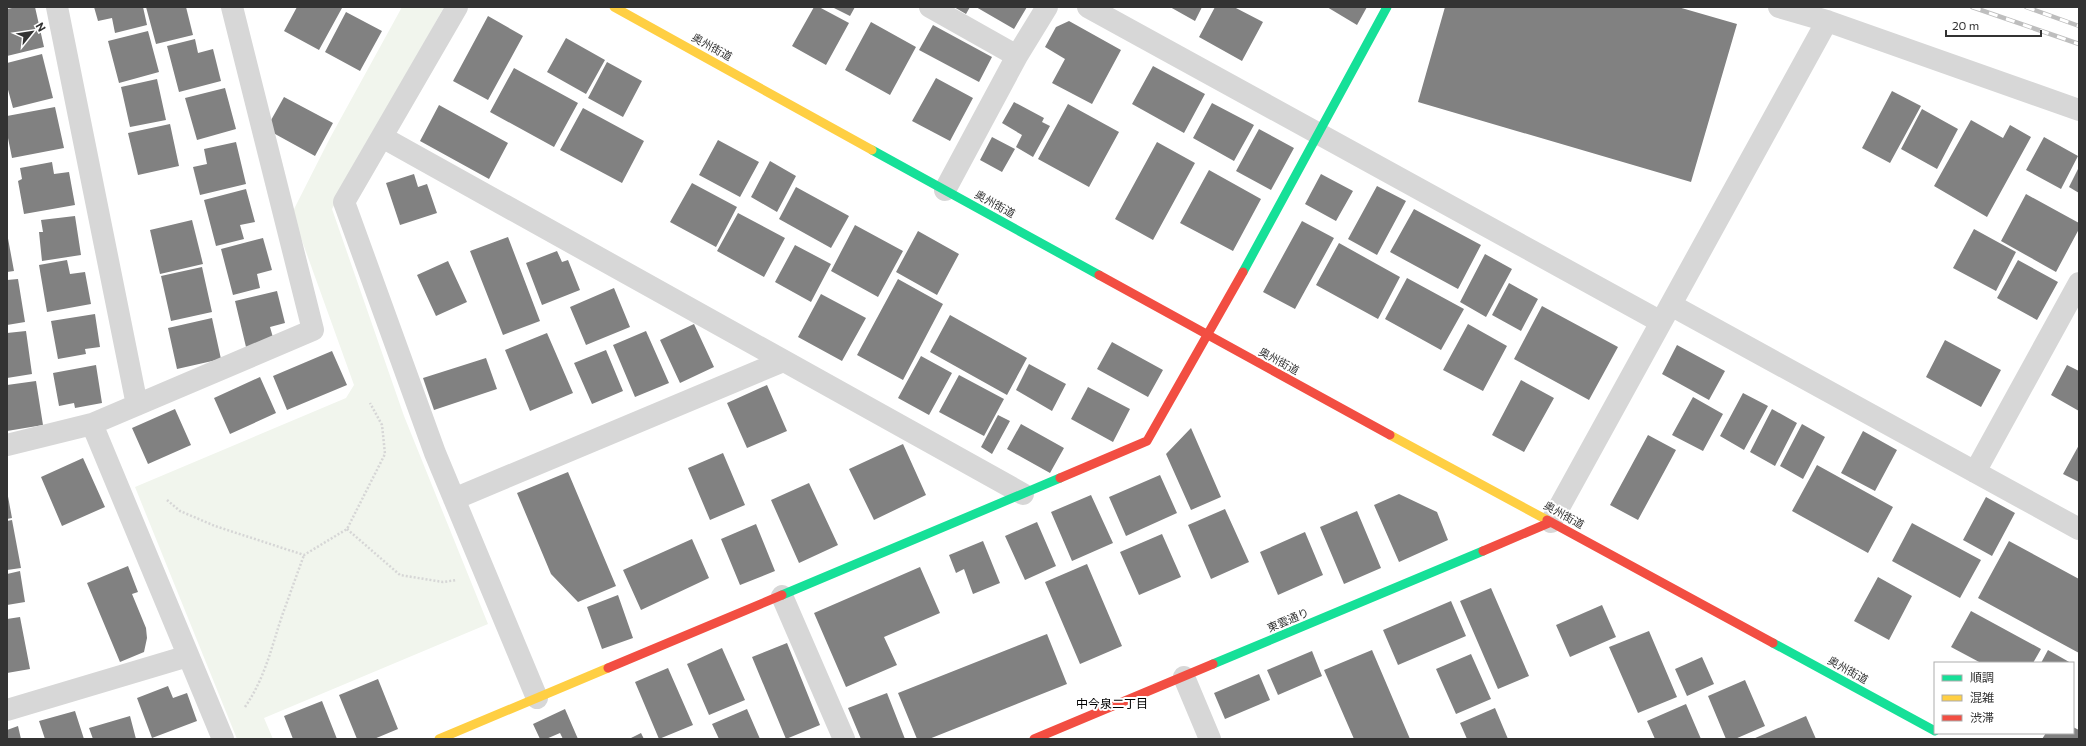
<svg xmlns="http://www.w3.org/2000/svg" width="2086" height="746" viewBox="0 0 2086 746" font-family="Commissioner,'Noto Sans JP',sans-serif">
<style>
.green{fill:#f1f5ed}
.building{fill:#818181}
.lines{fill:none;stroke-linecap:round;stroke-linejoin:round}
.path{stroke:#d6d6d6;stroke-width:2.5;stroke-dasharray:2 2;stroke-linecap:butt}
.street{stroke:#d7d7d7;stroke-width:22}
.fast{stroke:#16e098;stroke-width:9}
.slow{stroke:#ffcf43;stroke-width:9}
.jam{stroke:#f24e42;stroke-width:9}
.rail-casing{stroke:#bebebe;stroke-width:4.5}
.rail{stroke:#fff;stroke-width:3;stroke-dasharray:9;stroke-linecap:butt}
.labels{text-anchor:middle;stroke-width:4;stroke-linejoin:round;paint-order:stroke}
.street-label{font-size:11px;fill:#333;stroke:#fff}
.neighbourhood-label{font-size:12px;fill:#000;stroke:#fff}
</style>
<rect width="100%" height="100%" fill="#fff"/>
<!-- green -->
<path class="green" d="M402,7h42l-112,202 72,207 84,208 -224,94 9,21h-36l-102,-252 211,-89 8,-13 -62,-172 38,-75z"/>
<!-- building -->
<path class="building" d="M17,7h18l9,40 -37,9v-47z
M94,7h49l4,18 -32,8 -3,-15 -14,3z
M146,7h40l7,28 -37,9z
M297,7l45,1 -23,42 -35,-19z
M814,7h5l30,16 -23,42 -34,-19z
M832,7h23l-5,9z
M954,7h16l-4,7z
M976,7h51l-13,22z
M1170,7h32l-7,14z
M1215,7h19l29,15 -21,39 -43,-24z
M1327,7h40l-10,18z
M1445,7h233l59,17 -46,158 -273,-80z
M346,12l36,19 -22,40 -35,-19z
M488,16l35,20 -35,64 -35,-19z
M1069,21l52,29 -29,54 -40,-21 13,-24 -20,-12 11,-20z
M871,22l45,25 -26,48 -45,-25z
M933,25l59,32 -13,25 -60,-32z
M148,31l11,41 -40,11 -11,-42z
M566,38l39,22 -19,34 -39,-22z
M195,39l3,14 15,-4 8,32 -42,11 -12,-46z
M42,54l11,44 -40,10 -6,-22v-23z
M607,62l35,19 -19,36 -35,-19z
M1153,66l52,28 -21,39 -52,-29z
M514,68l64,35 -24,44 -64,-35z
M936,78l37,20 -23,43 -38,-20z
M157,79l9,41 -36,7 -9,-40z
M225,88l11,41 -39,11 -12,-42z
M1892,91l29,15 -31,57 -28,-15z
M284,97l49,26 -18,33 -49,-27z
M1014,102l30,16 -2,4 8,4 -17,31 -17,-10 6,-12 -20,-12z
M1212,103l42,22 -20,36 -41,-23z
M1068,104l51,28 -30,55 -51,-28z
M439,105l69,38 -19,36 -69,-38z
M55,107l9,41 -52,10 -5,-25v-17z
M583,108l61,33 -22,42 -62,-33z
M1922,109l36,20 -21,40 -36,-20z
M1971,120l32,18 7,-13 21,12 -44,80 -53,-31z
M170,124l9,42 -41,9 -10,-42z
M1259,129l35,19 -23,42 -35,-19z
M992,137l23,12 -13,23 -22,-12z
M2044,137l34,19 -17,33 -35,-19z
M718,140l41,22 -19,35 -41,-22z
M236,142l10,42 -46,11 -7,-28 14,-3 -3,-15z
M1157,142l38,21 -42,77 -38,-21z
M770,161l26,15 -19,36 -26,-15z
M52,162l2,12 15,-2 6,33 -51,9 -6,-33 4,-2 -2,-11z
M2079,167v26l-10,-6z
M1209,170l52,29 -28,52 -53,-28z
M414,174l4,13 9,-3 10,29 -37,12 -14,-42z
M1321,174l32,17 -17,30 -31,-17z
M692,183l45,24 -21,40 -46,-25z
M1377,186l29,15 -29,54 -29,-16z
M796,187l53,29 -18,32 -52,-29z
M246,189l9,33 -15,3 4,14 -28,7 -12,-46z
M2026,194l53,29v6l-23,43 -55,-31z
M1414,209l67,36 -23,44 -68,-37z
M738,213l47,25 -21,39 -47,-26z
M75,216l6,39 -39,6 -3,-29h4l-2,-12z
M192,220l11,44 -43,10 -10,-44z
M1302,221l32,17 -39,71 -32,-17z
M855,225l48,26 -25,46 -47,-26z
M1974,229l42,23 -20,39 -43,-23z
M918,231l41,23 -22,41 -41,-23z
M7,233l7,38 -7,1z
M508,237l32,84 -37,14 -33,-84z
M263,238l9,32 -15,4 3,14 -27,7 -12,-46z
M1339,243l61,34 -22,42 -62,-34z
M795,245l36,19 -20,38 -36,-20z
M557,251l5,11 6,-2 12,30 -38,15 -16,-42z
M1485,254l27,15 -26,48 -26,-15z
M67,260l3,14 15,-2 6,32 -44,8 -8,-47z
M2018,260l40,22 -21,38 -40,-22z
M448,261l19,41 -31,14 -19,-41z
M202,267l10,45 -41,9 -10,-45z
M1407,278l57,31 -23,41 -56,-31z
M18,279l7,43 -18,3v-45z
M898,279l45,25 -40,76 -46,-25z
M1509,283l29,16 -17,32 -29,-16z
M614,288l16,39 -44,18 -16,-38z
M277,291l8,32 -15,4 4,14 -28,6 -11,-46z
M821,294l45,24 -24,43 -44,-24z
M1542,306l76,41 -29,53 -75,-41z
M95,314l5,33 -15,2 1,5 -28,5 -7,-38z
M950,315l77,43 -20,37 -77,-43z
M212,318l9,41 -44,10 -9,-41z
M694,324l20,43 -34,16 -20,-43z
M1468,324l39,22 -24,45 -40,-21z
M26,331l6,43 -25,4v-45z
M646,331l23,52 -34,14 -22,-52z
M547,333l26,60 -43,18 -25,-61z
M1945,340l56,30 -20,37 -55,-30z
M1112,342l51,28 -15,27 -51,-28z
M1677,345l48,26 -16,29 -47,-26z
M606,350l17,41 -31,13 -18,-41z
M332,351l15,34 -60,25 -14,-34z
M921,356l31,17 -23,42 -31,-17z
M486,358l11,31 -63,21 -11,-32z
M1029,364l37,20 -14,27 -36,-21z
M96,365l6,38 -27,5 -1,-5 -15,3 -6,-33z
M2067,365l12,6v40l-28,-16z
M959,375l45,24 -20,37 -45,-24z
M260,377l16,36 -46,21 -16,-36z
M1521,380l33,18 -30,54 -32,-17z
M36,381l7,44 -36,6v-46z
M767,385l20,46 -40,17 -20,-45z
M1088,387l42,22 -17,33 -42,-23z
M1743,393l25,13 -24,44 -24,-14z
M1693,397l30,17 -20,37 -31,-16z
M175,409l16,36 -43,19 -16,-36z
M1772,409l25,14 -22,43 -25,-14z
M998,415l12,6 -18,33 -11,-7z
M1021,424l43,24 -14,25 -43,-24z
M1802,424l23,13 -22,42 -23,-13z
M1191,428l30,69 -30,13 -25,-56z
M1863,431l34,19 -22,41 -34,-18z
M1648,435l28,15 -38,70 -28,-15z
M903,444l23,51 -52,25 -25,-51z
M2079,445v37l-16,-8z
M723,453l22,52 -35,15 -22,-52z
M83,458l22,49 -43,19 -21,-49z
M1817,465l76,42 -25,46 -76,-42z
M568,472l48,114 -38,16 -27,-28 -34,-81z
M1160,475l17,38 -51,23 -17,-39z
M809,483l29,62 -39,18 -28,-63z
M7,491l5,27 -5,1z
M1399,494l38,18 11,28 -49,22 -25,-57z
M1091,495l22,48 -41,18 -21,-49z
M1986,497l29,16 -23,43 -29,-16z
M1225,509l24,53 -38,17 -23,-54z
M1357,511l24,57 -37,16 -24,-57z
M12,520l9,48 -14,2v-49z
M1037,522l19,44 -31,14 -20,-44z
M1912,523l69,37 -21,38 -68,-37z
M756,524l19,47 -35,14 -19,-46z
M1305,532l18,43 -45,20 -18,-43z
M1162,534l19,43 -42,18 -19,-43z
M692,539l17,39 -68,32 -18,-40z
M983,541l17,42 -27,11 -9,-25 -8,4 -7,-18z
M2009,541l70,38v74l-101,-55z
M1087,564l35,82 -42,18 -35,-82z
M128,566l10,26 -6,2 14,34 1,10 -3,14 -24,10 -33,-79z
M920,567l20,46 -56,24 13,28 -51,22 -32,-74z
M20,571l5,31 -18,3v-31z
M1878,577l34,19 -23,44 -35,-19z
M1491,588l38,88 -31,13 -38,-88z
M618,595l15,43 -31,11 -15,-42z
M1451,601l15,35 -68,29 -15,-35z
M1602,605l14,32 -46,20 -14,-32z
M1971,611l70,38 -8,14h-52l-30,-16z
M20,617l10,52 -23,4v-54z
M1649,631l28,66 -39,16 -29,-66z
M1047,634l20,50 -138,55h-12l-19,-46z
M787,643l33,82 -34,14 -34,-82z
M722,648l23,52 -36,15 -22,-51z
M1372,650l38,89h-56l-30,-69z
M2048,650l23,13h-30z
M1312,651l10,25 -44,19 -11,-25z
M1471,654l20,45 -35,15 -20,-45z
M1702,657l12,27 -27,12 -12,-27z
M668,668l25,57 -34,14 -24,-57z
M1259,674l11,26 -45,19 -11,-26z
M378,679l20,50 -24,10h-17l-18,-44z
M1745,680l20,46 -30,13h-9l-18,-43z
M168,686l5,12 14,-5 10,28 -45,17 -15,-40z
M887,693l18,46h-44l-13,-31z
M322,701l15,38h-44l-9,-23z
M1686,704l15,35h-46l-8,-18z
M1495,708l13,31h-41l-7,-16z
M565,709l13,30h-15l-3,-6 -14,6h-6l-7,-15z
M747,709l13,30h-41l-7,-15z
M75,711l9,28h-39l-6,-18z
M130,716l6,23h-43l-4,-11z
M1806,716l10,23h-63z
M18,726l3,13h-14v-9z
M2073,727l6,3v9h-37l4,-6h27z
M641,733l3,6h-15z"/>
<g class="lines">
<!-- path -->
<path class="path" d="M167,500l13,11 35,15 89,29 43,-26 38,-75 -3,-29 -12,-22
M347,529l53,46 43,7 14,-2
M245,707c21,-31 26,-59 38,-94 7,-19 14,-39 21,-58"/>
<!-- street -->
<path class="street" d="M57,7l80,398
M457,7l-113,195 91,251 102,245
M930,7l87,49
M1088,7l573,315
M1779,7l48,14 252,89
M382,137l641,357
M945,190l72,-134 30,-49
M1671,305l408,224
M92,424l221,-94 -81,-323
M7,445l85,-21 131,315
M1975,472l104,-189
M454,499l329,-138
M1551,522l276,-501
M782,596l62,143
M1184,677l26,62
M7,710l181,-54"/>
<!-- fast -->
<path class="fast" d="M872,150l227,125
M1243,272l144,-265
M782,595l278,-117
M1773,643l162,88
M1213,664l270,-113"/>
<!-- slow -->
<path class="slow" d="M614,7l258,143
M1390,435l157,85
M439,739l169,-71"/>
<!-- jam -->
<path class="jam" d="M1099,275l291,160
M1060,478l87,-37 96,-169
M1547,520l226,123
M1483,551l68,-29
M608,668l174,-73
M1034,739l179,-75"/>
<!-- rail casing -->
<g class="rail-casing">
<path id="rail" d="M1972,7l107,37
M2026,7l53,19"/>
</g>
<!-- rail -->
<use href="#rail" class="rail"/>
</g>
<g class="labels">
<!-- street labels -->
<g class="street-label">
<text transform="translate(712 47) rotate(29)" y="4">奥州街道</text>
<text transform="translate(995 204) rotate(29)" y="4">奥州街道</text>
<text transform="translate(1279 361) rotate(28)" y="4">奥州街道</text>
<text transform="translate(1564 515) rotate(29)" y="4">奥州街道</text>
<text transform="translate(1288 620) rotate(-23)" y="4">東雲通り</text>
<text transform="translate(1848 670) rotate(29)" y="4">奥州街道</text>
</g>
<!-- neighbourhood labels -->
<g class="neighbourhood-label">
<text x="1112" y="708">中今泉二丁目</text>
</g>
</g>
<!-- border -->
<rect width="2086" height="746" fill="none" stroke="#333333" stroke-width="16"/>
<!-- legend -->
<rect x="1934" y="662" width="140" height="72" fill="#ffffff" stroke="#adadad"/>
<rect x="1942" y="675" width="20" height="6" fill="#16e098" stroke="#adadad"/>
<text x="1970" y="682" font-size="12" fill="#333333">順調</text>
<rect x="1942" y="695" width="20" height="6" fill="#ffcf43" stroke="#adadad"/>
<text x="1970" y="702" font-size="12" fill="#333333">混雑</text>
<rect x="1942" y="715" width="20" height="6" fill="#f24e42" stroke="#adadad"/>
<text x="1970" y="722" font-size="12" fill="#333333">渋滞</text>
<!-- north arrow -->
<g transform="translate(32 32) rotate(60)" stroke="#ffffff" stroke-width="3" paint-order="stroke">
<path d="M0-3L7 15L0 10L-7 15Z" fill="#333333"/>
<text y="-6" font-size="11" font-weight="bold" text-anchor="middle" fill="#333333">N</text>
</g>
<!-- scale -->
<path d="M1946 30v6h95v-6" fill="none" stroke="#333333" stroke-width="2"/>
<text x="1952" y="30" font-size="12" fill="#333333" stroke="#ffffff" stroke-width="3" paint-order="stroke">20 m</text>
</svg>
